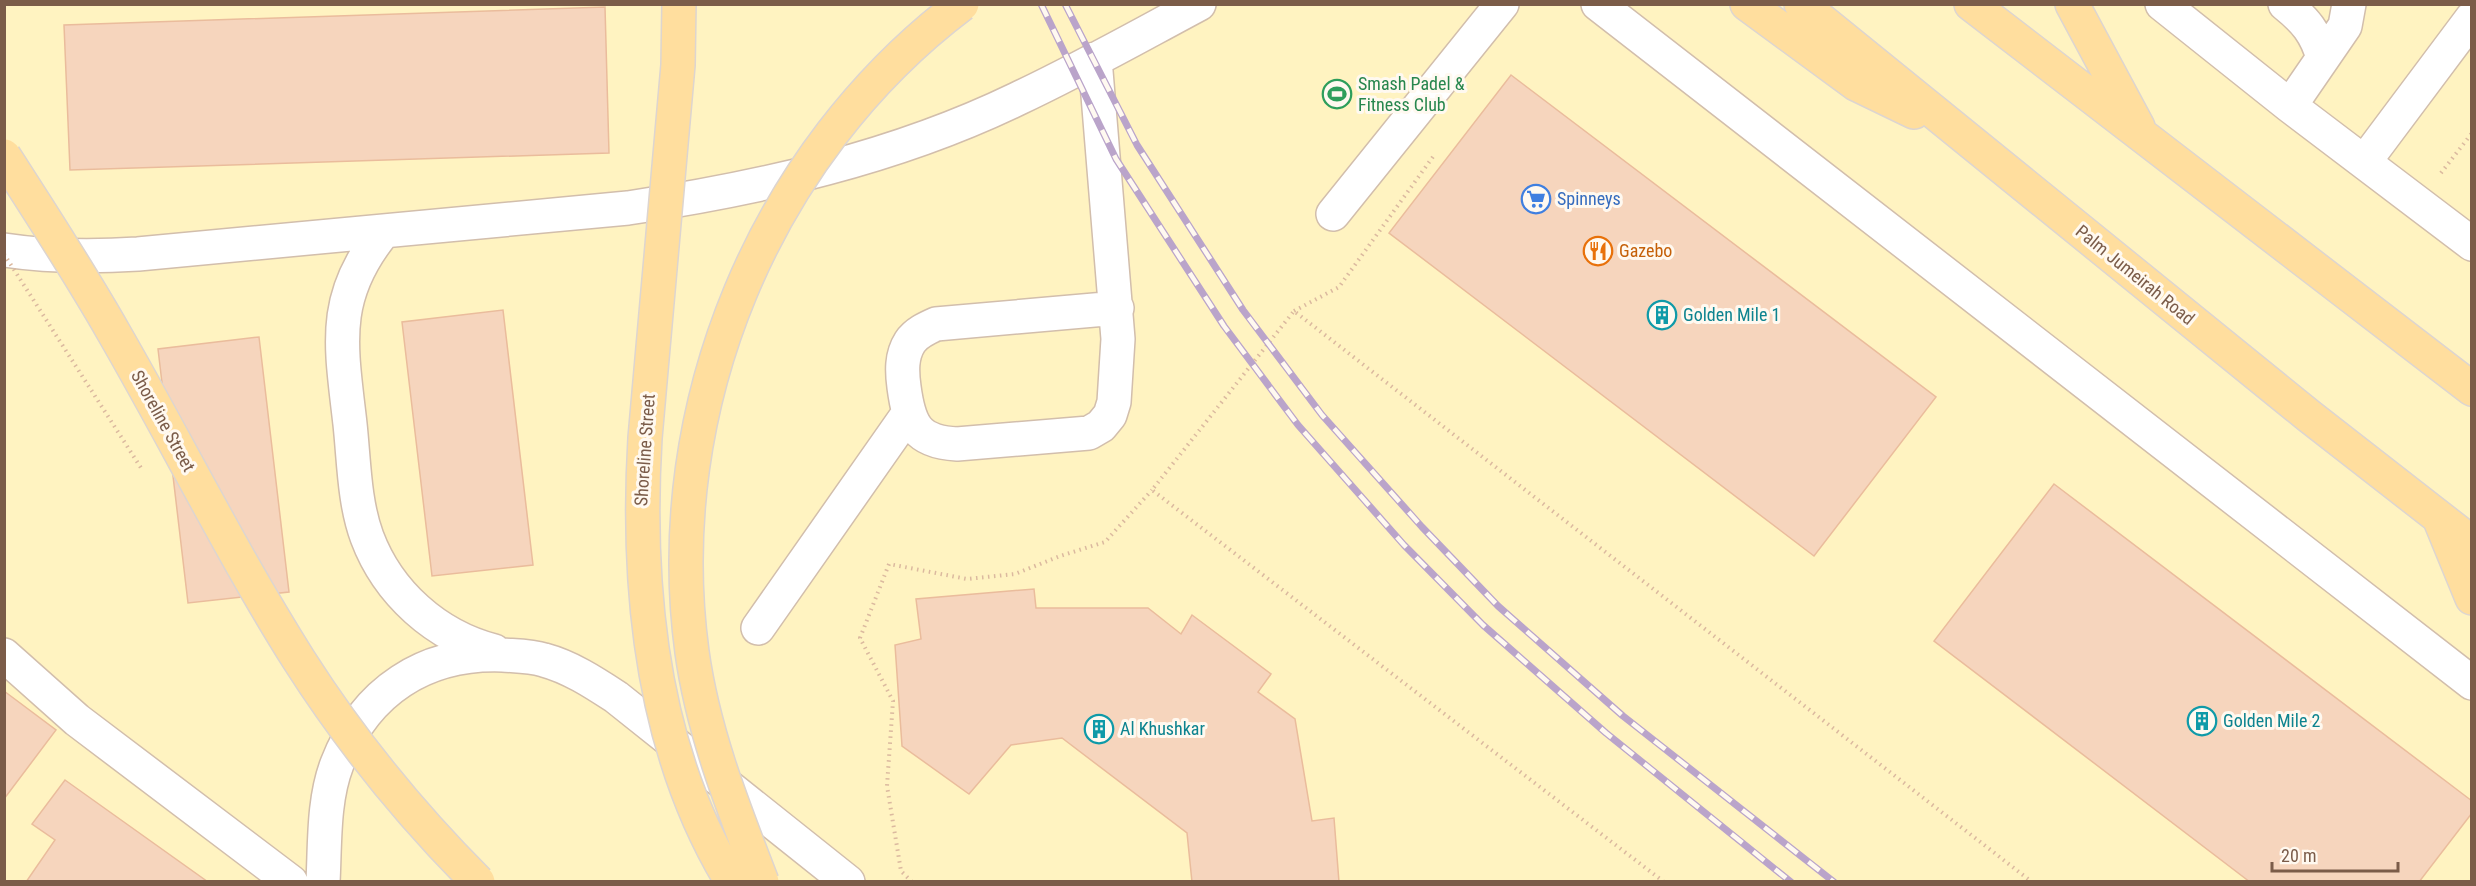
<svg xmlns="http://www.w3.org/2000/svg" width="2476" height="886" viewBox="0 0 2476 886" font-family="'Roboto Condensed',sans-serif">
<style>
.sand{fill:#fff3c1}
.building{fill:#f6d5bd;stroke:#eabc9c;stroke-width:1.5}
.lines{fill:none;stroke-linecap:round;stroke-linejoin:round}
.minor-casing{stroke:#d2beac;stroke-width:36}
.major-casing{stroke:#ddd5d0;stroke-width:36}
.path{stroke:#dbb99f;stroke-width:4;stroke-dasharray:1.5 4.5;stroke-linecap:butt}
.minor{stroke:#fff;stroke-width:33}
.major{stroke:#ffde9e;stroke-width:33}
.rail-casing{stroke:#baa4ca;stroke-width:7}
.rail{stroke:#fff9f0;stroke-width:4.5;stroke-dasharray:14;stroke-linecap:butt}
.major-bridge-casing{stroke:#ddd5d0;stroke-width:36;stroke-linecap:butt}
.path-bridge{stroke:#dbb99f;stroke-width:4;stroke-dasharray:1.5 4.5;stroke-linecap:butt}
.major-bridge{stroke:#ffde9e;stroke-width:33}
.labels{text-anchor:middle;stroke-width:6;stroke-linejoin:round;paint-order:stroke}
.leisure-label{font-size:18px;fill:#27864d;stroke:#fff9f0;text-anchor:start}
.shop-label{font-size:18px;fill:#366cbe;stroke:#fff9f0;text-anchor:start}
.food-label{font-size:18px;fill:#c56008;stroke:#fff9f0;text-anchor:start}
.street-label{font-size:18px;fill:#7b5c49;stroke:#fff9f0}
.culture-label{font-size:18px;fill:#0d838f;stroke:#fff9f0;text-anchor:start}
</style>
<rect width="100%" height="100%" fill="#fef6e8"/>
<!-- sand -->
<path class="sand" d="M5,5h2466v876h-2466z"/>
<!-- building -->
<path class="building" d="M605,7l4,146 -539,17 -6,-145z
M1511,75l425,322 -122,159 -425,-323z
M503,310l30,255 -101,11 -30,-254z
M259,337l30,255 -101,11 -30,-254z
M2054,484l418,317v12l-53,69h-169l-316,-241z
M1034,589l2,19h112l33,26 11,-19 79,59 -13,18 37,27 17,102 22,-3 5,64h-147l-5,-49 -125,-95 -51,7 -42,49 -67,-48 -7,-101 26,-6 -5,-40z
M4,691l52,39 -52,69z
M65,780l143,102h-182l29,-42 -23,-16z"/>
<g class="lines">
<!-- minor casing -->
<g class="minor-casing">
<path id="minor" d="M1598,4l874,679
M2162,4l128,102 182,138
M2285,4c20,16 31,29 38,54
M1095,59l23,280 -4,63 -4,13 -9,11 -12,7 -132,11c-41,-2 -48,-20 -53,-57 -2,-15 -3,-31 6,-45 6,-9 17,-14 26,-18l181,-16
M2290,106l55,-80 4,-22
M2365,161l107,-143
M1333,214l169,-210
M384,231c-54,66 -43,114 -34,193 4,37 4,78 17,113 21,56 69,99 127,114
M4,250c46,7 89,7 134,4l490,-46c133,-20 267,-50 389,-109 62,-29 122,-63 182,-95
M758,628l150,-214
M4,655l73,65 214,162
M323,882c2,-38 0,-82 14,-118 28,-73 88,-112 166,-109 13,1 28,1 41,5 26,7 49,22 72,37l232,185"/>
</g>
<!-- major casing -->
<g class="major-casing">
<path id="major" d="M1747,4l109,80 58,28
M1801,4l508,412 163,127
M1971,4l501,385
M2072,4l66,123
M2440,520l32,78"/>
</g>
<!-- path -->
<path class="path" d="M2441,173l31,-40
M1294,311l45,-24 96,-133
M912,882l-11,-11 -14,-85 6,-85 -33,-63 29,-74 78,15 48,-5 45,-18 45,-14 47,-52
M1664,882l-512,-392 142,-179 738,571"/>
<!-- minor -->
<use href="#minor" class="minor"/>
<!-- major -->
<use href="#major" class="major"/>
<!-- rail casing -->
<g class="rail-casing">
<path id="rail" d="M1041,4l75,155 108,167 74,99 106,120 79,80 123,108 185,149
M1065,4l72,141 106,165 79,105 100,112 76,79 125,110 211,166"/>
</g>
<!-- rail -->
<use href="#rail" class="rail"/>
<!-- major-bridge casing -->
<g class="major-bridge-casing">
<path id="major-bridge" d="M679,4l-1,61 -33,373c-9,151 6,312 87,444
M4,156c38,59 76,117 110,177 63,109 118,221 185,327 51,80 112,155 179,222
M762,882c-29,-75 -59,-150 -70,-230 -33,-244 72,-499 270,-648"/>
</g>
<!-- path-bridge -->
<path class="path-bridge" d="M4,254l139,217"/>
<!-- major-bridge -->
<use href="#major-bridge" class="major-bridge"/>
</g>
<!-- icons -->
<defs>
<g id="stadium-ring" transform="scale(1.5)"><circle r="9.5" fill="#fff9f0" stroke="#2e9e5b" stroke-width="1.5"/><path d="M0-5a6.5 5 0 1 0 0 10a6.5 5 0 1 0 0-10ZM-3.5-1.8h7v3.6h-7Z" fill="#2e9e5b"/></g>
<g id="supermarket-ring" transform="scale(1.5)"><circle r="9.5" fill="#fff9f0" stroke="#3f7fe0" stroke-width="1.5"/><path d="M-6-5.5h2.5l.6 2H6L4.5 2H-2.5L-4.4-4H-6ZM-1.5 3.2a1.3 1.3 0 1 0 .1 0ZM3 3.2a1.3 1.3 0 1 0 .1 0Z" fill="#3f7fe0"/></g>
<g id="restaurant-ring" transform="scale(1.5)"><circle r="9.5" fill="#fff9f0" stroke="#e8710a" stroke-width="1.5"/><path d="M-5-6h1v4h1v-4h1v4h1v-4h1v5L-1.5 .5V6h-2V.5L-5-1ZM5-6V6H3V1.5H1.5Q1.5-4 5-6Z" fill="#e8710a"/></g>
<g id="building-ring" transform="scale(1.5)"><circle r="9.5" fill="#fff9f0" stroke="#0f9aa8" stroke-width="1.5"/><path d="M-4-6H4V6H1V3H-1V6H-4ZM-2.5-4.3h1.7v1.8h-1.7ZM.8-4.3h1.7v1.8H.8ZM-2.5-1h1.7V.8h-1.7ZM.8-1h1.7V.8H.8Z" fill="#0f9aa8"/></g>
</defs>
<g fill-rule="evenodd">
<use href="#stadium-ring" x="1337" y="94"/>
<use href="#supermarket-ring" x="1536" y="199"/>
<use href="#restaurant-ring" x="1598" y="251"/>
<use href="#building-ring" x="1662" y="315"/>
<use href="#building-ring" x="2202" y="721"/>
<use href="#building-ring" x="1099" y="729"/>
</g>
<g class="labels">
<!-- leisure labels -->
<g class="leisure-label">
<text x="1358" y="90">Smash Padel &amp;<tspan x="1358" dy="21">Fitness Club</tspan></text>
</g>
<!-- shop labels -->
<g class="shop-label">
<text x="1557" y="205">Spinneys</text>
</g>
<!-- food labels -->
<g class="food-label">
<text x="1619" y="257">Gazebo</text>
</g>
<!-- street labels -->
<g class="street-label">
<text transform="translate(2135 275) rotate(39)" y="6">Palm Jumeirah Road</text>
<text transform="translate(163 421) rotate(61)" y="6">Shoreline Street</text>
<text transform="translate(645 450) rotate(-86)" y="6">Shoreline Street</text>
</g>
<!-- culture labels -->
<g class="culture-label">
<text x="1683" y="321">Golden Mile 1</text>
<text x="2223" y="727">Golden Mile 2</text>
<text x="1120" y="735">Al Khushkar</text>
</g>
</g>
<!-- border -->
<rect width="2476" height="886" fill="none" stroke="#7b5c49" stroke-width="12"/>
<!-- scale -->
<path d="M2272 862v9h126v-9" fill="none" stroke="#7b5c49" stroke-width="3"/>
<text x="2281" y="862" font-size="18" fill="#7b5c49" stroke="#fff9f0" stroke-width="4.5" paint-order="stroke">20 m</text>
</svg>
